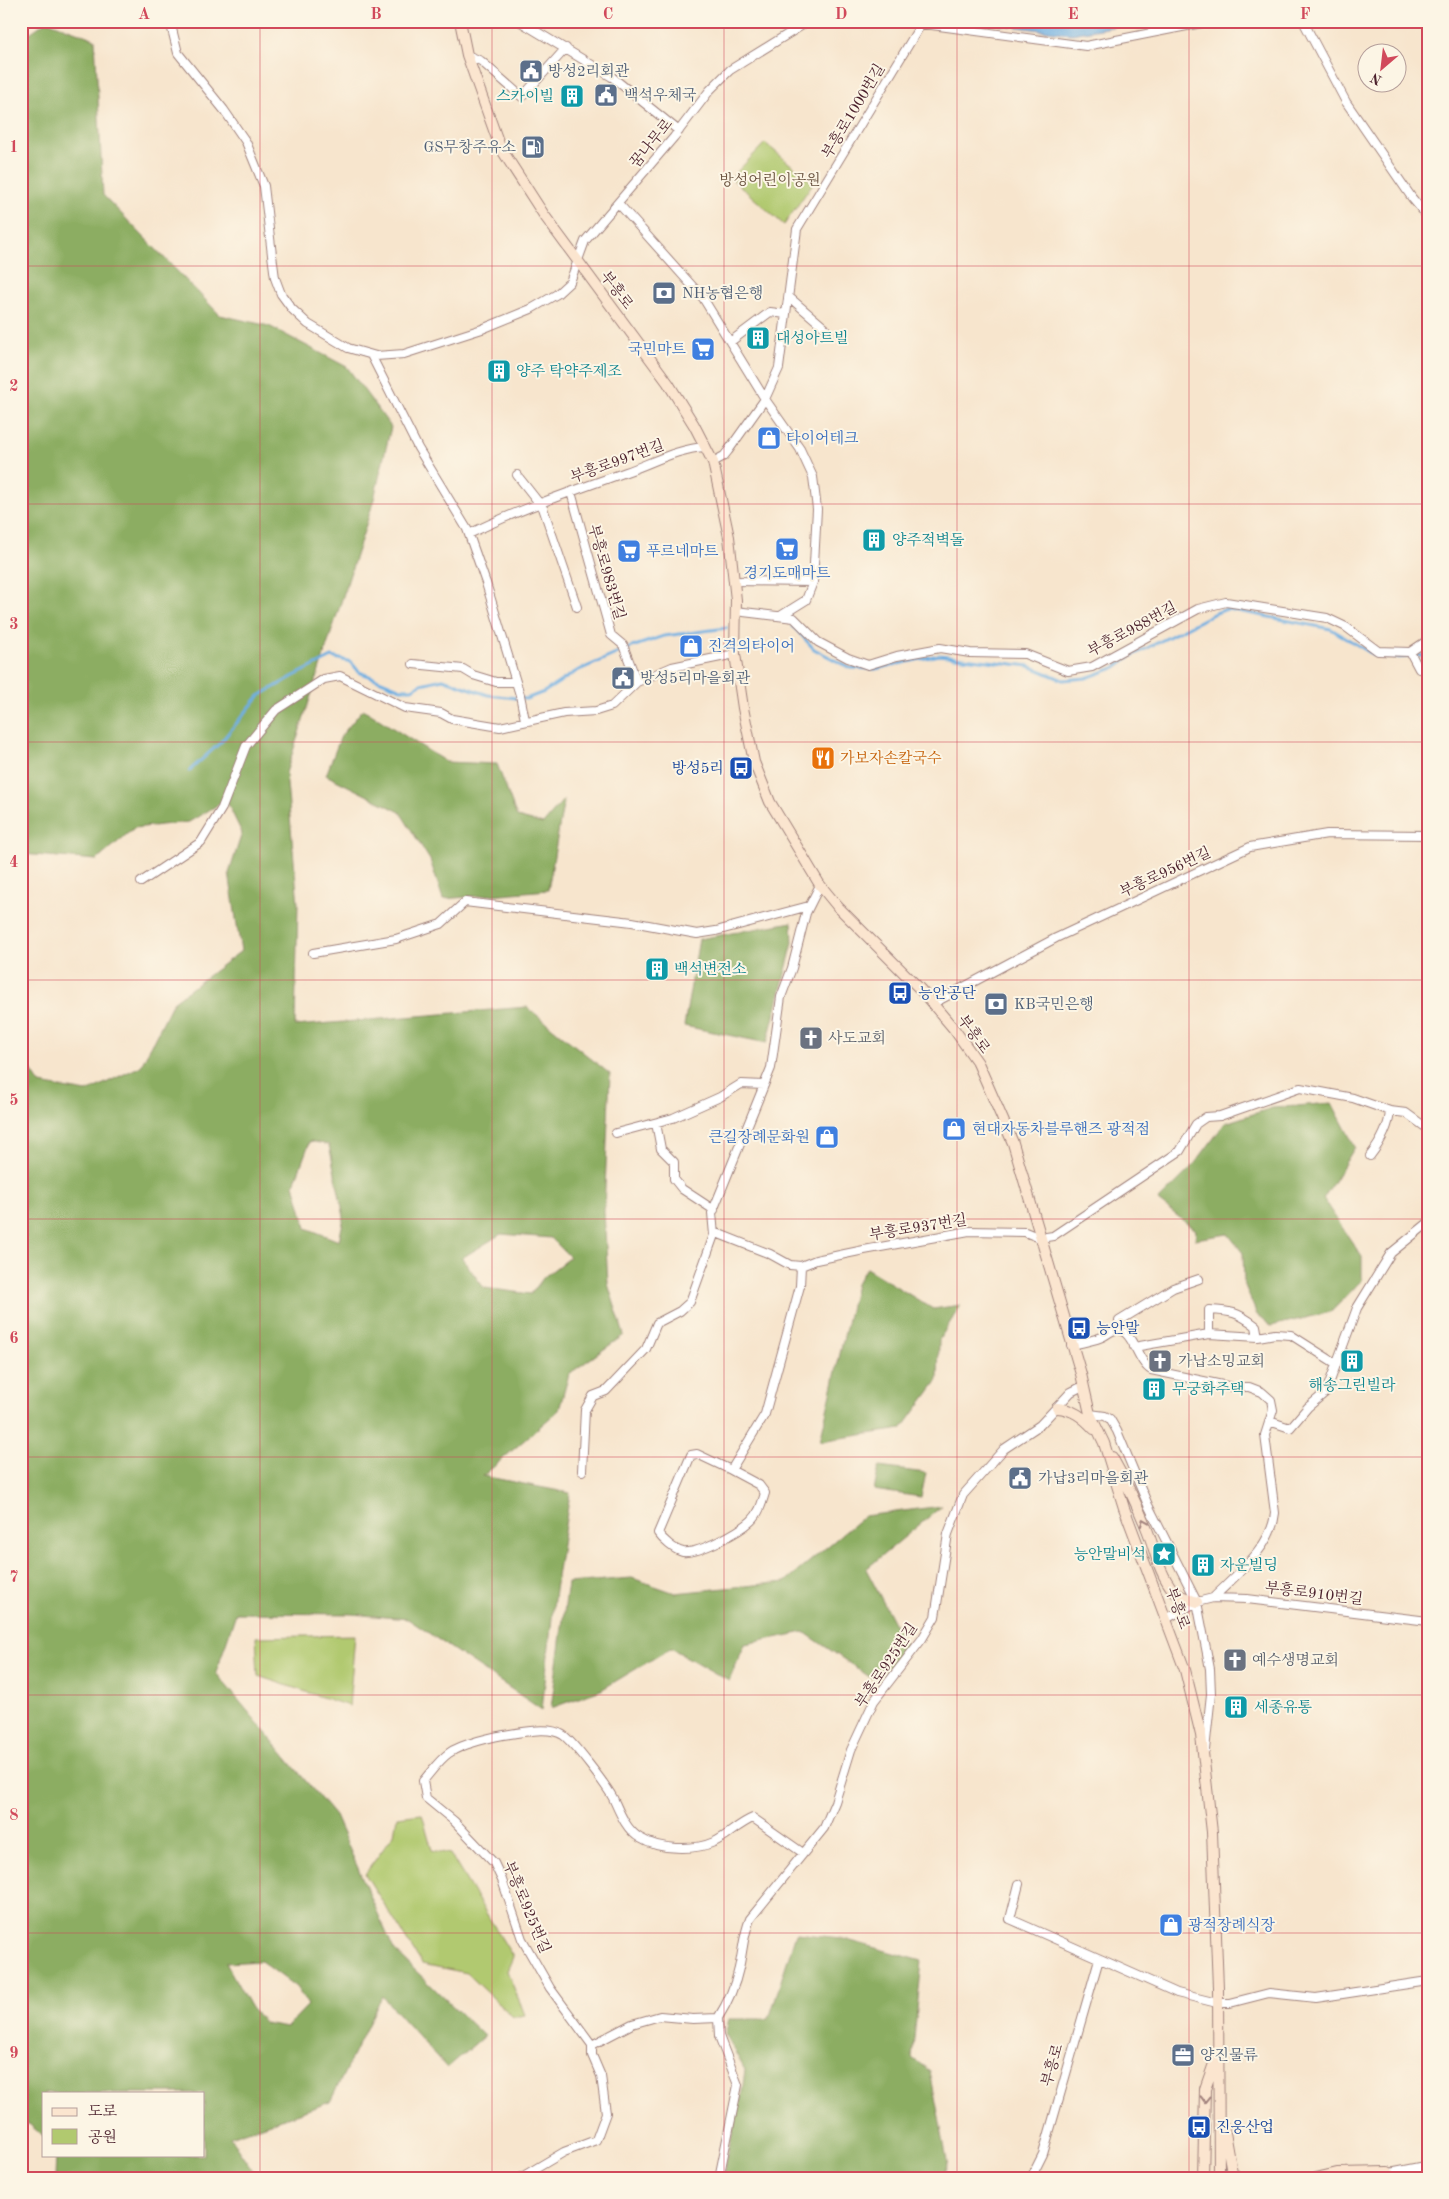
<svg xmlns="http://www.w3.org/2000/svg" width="1449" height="2199" viewBox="0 0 1449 2199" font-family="'Old Standard TT','Noto Serif KR',serif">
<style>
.green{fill:#b1c96f;stroke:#7e744d}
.forest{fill:#8cad62;stroke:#6b6646;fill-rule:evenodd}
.water{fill:#6eafe2;stroke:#5c6786}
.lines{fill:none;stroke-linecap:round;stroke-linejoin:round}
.stream{stroke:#6eafe2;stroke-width:3}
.minor-casing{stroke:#a0827c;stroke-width:10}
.tertiary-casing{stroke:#a0827c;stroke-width:11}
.secondary-casing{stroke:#a0827c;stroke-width:12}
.minor{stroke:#fff;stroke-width:8}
.tertiary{stroke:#fff;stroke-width:9}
.secondary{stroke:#fbe5cf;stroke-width:10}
.oneway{stroke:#a2827d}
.grid{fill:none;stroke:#d1495b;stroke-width:1;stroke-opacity:0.55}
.labels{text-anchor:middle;stroke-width:4;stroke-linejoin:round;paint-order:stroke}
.service-label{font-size:15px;fill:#4e5e75;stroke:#fcf5e5;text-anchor:start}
.culture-label{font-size:15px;fill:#0d838f;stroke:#fcf5e5;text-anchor:start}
.street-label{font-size:15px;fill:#4a1f2b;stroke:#fcf5e5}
.park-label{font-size:15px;fill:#69523f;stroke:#fcf5e5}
.shop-label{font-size:15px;fill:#366cbe;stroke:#fcf5e5;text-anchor:start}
.food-label{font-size:15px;fill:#c56008;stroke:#fcf5e5;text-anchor:start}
.transit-label{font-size:15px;fill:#164399;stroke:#fcf5e5;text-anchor:start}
.worship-label{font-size:15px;fill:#5b616d;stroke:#fcf5e5;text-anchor:start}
.neatline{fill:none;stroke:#d1495b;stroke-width:2}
.grid-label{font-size:16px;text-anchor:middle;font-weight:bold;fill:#d1495b}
</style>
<rect width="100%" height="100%" fill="#fcf5e5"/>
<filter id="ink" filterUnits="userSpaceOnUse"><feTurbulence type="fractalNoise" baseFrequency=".02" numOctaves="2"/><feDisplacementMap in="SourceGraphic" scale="10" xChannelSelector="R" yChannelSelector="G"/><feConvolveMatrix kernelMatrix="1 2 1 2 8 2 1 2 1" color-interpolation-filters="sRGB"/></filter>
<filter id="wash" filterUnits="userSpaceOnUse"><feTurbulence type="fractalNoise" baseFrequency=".0096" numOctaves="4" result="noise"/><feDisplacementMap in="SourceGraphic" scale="20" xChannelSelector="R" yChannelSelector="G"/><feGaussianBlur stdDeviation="1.12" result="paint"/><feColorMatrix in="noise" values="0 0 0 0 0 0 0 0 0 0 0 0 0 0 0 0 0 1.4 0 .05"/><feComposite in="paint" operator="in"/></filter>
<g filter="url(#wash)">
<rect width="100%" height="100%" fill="#f7e5cd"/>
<!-- green -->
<path class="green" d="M765,143l48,40 -29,42 -53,-47z
M355,1635l-6,71 -91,-30 -2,-39z
M422,1814l10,36 18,4 63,103 -6,14 18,44 -12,2 -46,-44 -45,-9 -57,-90 29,-40 3,-17z"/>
<!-- forest -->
<path class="forest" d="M47,21l48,18 8,156 117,120 49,11 78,41 44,60 -18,76 -87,270 12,131 -3,122 232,-19 83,67 -6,137 4,73 16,51 -55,39 -10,36 -76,66 87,17 -15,97 -13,120 -134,-91 -56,-5 -116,-1 -20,60 119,143 59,134 90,86 -37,32 -65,-72 -52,106 -100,35 28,41h-203l1,-23h148v-62h-160v44l-15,-13 -8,-1v-1068l19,29 47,8 54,-26 32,-64 68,-51 -12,-78 13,-40 -16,-33 -37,22 -55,6 -37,32 -76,-6v-815zM310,1141l19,4 15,72 -5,24 -33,-13 -12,-44zM501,1234l50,4 19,19 -26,20 -13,17 -47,-6 -22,-30zM261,1961l35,26 12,18 -21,22 -22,-4 -14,-15 -25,-45z
M363,709l83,53 51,2 20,53 26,7 21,-25 -16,91 -105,9 -13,-39 -30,-48 -74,-37 15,-39z
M792,922l1,21 -26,100 -83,-17 15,-87z
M1332,1103l23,44 -32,52 39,58v23l-31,32 -60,14 -14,-11 -13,-32 -1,-30 -15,-19 -33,5 1,-9 -38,-29 35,-35 32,-43 47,-15z
M866,1268l67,41 28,-4 -22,35 -1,40 -36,49 -82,12 36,-157z
M879,1467l47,6 -5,24 -47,-7z
M942,1506l-76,63 40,77 -29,36 -73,-50 -59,12 -16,37 -58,-33 -70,42 -50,18 17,-125 64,-5 43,15 110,-11 79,-66z
M796,1933l44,5 82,23 -10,97 18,13 18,94 -5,13h-221l20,-86 3,-22 -20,-36 4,-15h40z"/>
<!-- water -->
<path class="water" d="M970,21h175l-73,13z"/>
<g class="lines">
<!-- stream -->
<path class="stream" d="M793,626l21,23 36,19 25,1 64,-14 90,11 34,14 23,-2 28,-10 14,-10 85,-44 14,-5 104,20 43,26 21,3 29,-3 4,-3
M189,771l31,-28 39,-47 33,-19 40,-20 19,5 8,10 42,17h11l9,-5 22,-5 45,16 38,4 18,-7 33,-21 55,-24 32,-11 63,-8"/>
</g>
</g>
<g filter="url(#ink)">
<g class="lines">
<!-- minor casing -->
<g class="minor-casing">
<path id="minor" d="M170,21l8,32 46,57 22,32 18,44 8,69 3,23 6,16 11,15 16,15 40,24 28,8 28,-2 78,-25 49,-20 26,-15 13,-12 15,-41 89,-104 36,-47 20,-20 79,-49
M519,21l93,56 67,54
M902,21l184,25 126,-25
M1303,21l43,81 66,96 16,19
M467,55l14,6 41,36 44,-49
M618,203l85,95 62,101 35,50 13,28 4,32 -4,73 -80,-1
M789,297l36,31
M730,342l40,-30 16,2
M371,355l47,93 49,81 19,54 34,112 5,25
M713,462l11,-6 4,-5 37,-52 14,-31 18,-139 126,-208
M517,475l26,33 34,99
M571,492l40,143 12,10 14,37
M469,534c50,-25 105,-43 157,-62 26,-9 53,-24 80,-25
M735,611l59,7 24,24 30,16 20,7 29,-9 43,-8 30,5 55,1 43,17 24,-4 106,-58 28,-7 101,16 19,9 32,24 32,1 18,-12
M782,615l24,-15 7,-18
M1410,652l9,17
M413,664l50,5 10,6 23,7h20
M141,882l60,-40 21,-34 24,-62 30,-36 48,-31 16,-3 65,32 36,5 11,6 48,8 64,-14 32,-2 16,-5 25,-24 35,-15 63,-13
M313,953l83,-14 45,-15 24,-22 167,20 65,12 19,-3 93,-25
M932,1004l124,-66 194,-91 77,-13 101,1
M656,1123l5,26 13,13v17l8,10 32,21
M616,1133l57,-15 47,-21 21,-13 23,1
M1370,1156c10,-13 19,-28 20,-45
M714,1232l56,22 20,11 11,1 15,-6 48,-10 105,-19 56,1 15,6 13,-2 127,-85 16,-27 10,-7 14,-1 80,-28 53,10 37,13 16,2 22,16
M1118,1330l1,-9 54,-33 26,-9
M1209,1334v-24c22,1 29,2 47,16l2,11
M1071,1345c10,-2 21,-4 31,-8 5,-2 9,-7 15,-7 16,-1 20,32 34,40l81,17h17l13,5 9,8 2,10 -8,25 10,78c-3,34 -39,62 -62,85
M1134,1347l75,-13 49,3 17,-3 16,1 44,28
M1090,1414l15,2 5,3 7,12 31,74 49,97 13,67 1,25 -6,56
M1269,1421l21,7 18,-21 18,-15 31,-84 34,-55 37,-30
M731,1470l28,15 6,8c-3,10 -6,21 -14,28 -12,11 -52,33 -68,31 -9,-2 -20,-12 -25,-19l33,-78 6,-1 34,16 34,-56 35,-128 1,-20
M582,1471l3,-61 8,-14 13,-5 40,-42 11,-26 23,-12 10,-9 24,-67 -2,-22 59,-145 10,-71 11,-29 14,-55 14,-28
M1166,1619l31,-17 16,-4 34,1 181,22
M1019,1884l-9,35 167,74 40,10h13l39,-10 47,5 112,-17
M718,2018l1,18 19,49 -19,93
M592,2045l-42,-57 -28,-49 -20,-59 -8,-17 -40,-42 -28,-23 -3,-17c8,-9 16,-21 26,-28 12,-9 46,-17 61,-19 15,-2 39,-8 53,1 11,8 43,50 50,63 6,13 13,32 27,40 19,12 54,13 74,4 14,-6 24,-18 39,-24l50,35
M520,2178l44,-26 32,-12 10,-27 -5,-37 -9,-21v-10l40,-21 28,-8 33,3 25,-1c10,-16 17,-31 21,-50 4,-17 4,-32 11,-49l74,-91 11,-26 16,-52 23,-49 48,-62 13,-22 13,-83 15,-39 41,-46 36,-24 31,-33 12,-6
M1031,2178l12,-24 56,-195"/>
</g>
<!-- tertiary casing -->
<g class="tertiary-casing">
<path id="tertiary" d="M1367,2178l61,-12"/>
</g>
<!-- secondary casing -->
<g class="secondary-casing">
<path id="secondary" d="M460,21l7,34 33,92 44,68 124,168 26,42 19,37 16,75 7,63 -1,54 8,54 11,54 16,40 50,83 18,22 82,82 34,40 24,34 35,80 68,231 9,40 14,29 20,65 61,162 16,65 11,97 6,156 1,190
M1057,1408c16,1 26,9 37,21
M1112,1457c13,23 24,45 34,70 9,21 12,45 27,63 5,7 17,9 24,12
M1224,2127l8,45 6,6
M1203,2178l2,-89 11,-31
M1316,2178l21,-5 51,-1"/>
</g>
<!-- minor -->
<use href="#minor" class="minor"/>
<!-- tertiary -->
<use href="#tertiary" class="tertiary"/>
<!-- secondary -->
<use href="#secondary" class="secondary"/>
</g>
<!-- one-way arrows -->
<defs><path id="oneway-chevron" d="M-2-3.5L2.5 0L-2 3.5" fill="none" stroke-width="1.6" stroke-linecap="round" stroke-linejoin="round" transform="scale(1.25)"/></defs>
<g class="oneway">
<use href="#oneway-chevron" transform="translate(1144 1522) rotate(-113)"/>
<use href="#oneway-chevron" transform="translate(1205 2099) rotate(91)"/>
</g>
</g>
<!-- grid -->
<path class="grid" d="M260,21v2157M492,21v2157M724,21v2157M957,21v2157M1189,21v2157M21,266h1407M21,504h1407M21,742h1407M21,980h1407M21,1219h1407M21,1457h1407M21,1695h1407M21,1933h1407"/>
<!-- icons -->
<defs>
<g id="civic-square" transform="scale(1.25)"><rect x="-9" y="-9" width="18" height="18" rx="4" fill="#5c6f8a" stroke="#fcf5e5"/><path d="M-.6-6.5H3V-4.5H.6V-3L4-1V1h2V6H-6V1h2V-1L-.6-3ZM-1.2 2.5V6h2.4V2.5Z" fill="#fff"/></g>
<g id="building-square" transform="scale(1.25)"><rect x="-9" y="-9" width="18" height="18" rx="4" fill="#0f9aa8" stroke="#fcf5e5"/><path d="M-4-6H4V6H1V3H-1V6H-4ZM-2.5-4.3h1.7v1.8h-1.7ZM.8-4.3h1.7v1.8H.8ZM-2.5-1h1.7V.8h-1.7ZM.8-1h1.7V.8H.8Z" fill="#fff"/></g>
<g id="fuel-square" transform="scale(1.25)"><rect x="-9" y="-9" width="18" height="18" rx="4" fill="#5c6f8a" stroke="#fcf5e5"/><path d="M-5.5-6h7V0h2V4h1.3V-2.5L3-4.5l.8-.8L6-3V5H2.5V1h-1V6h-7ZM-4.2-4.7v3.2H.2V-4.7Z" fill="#fff"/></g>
<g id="bank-square" transform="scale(1.25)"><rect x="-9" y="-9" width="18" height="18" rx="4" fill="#5c6f8a" stroke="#fcf5e5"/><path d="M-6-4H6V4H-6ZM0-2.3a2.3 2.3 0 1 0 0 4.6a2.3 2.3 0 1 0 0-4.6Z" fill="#fff"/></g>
<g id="supermarket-square" transform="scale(1.25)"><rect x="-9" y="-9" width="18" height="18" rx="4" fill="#3f7fe0" stroke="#fcf5e5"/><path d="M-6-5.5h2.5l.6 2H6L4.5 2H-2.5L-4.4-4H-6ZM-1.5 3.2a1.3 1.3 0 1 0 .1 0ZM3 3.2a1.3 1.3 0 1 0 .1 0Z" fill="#fff"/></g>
<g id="shop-square" transform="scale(1.25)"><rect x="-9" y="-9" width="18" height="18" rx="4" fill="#3f7fe0" stroke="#fcf5e5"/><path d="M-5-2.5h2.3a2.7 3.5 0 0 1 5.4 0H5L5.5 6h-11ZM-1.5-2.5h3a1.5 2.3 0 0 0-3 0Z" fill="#fff"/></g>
<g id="restaurant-square" transform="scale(1.25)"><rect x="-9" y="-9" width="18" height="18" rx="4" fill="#e8710a" stroke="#fcf5e5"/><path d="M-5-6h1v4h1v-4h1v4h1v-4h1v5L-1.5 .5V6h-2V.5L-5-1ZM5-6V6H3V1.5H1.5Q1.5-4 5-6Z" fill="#fff"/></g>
<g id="bus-square" transform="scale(1.25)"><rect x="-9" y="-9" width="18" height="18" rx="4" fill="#1a4fb4" stroke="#fcf5e5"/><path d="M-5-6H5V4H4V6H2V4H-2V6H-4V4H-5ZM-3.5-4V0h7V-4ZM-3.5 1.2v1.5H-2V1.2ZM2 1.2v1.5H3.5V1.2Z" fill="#fff"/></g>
<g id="church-square" transform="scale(1.25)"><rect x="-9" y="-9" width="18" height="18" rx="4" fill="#6b7280" stroke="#fcf5e5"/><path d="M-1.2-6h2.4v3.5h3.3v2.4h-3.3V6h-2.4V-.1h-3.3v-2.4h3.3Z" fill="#fff"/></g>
<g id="sight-square" transform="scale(1.25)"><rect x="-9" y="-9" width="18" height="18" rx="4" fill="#0f9aa8" stroke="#fcf5e5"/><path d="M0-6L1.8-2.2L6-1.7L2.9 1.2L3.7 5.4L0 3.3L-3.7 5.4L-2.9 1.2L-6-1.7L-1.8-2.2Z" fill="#fff"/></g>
<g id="office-square" transform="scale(1.25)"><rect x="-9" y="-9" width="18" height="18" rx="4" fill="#5c6f8a" stroke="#fcf5e5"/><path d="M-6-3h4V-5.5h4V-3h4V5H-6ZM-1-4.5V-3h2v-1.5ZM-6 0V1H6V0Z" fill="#fff"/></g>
</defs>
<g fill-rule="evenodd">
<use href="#civic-square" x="531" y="71"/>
<use href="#civic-square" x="606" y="95"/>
<use href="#building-square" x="572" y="96"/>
<use href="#fuel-square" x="533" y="147"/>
<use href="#bank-square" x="664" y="293"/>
<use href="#building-square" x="758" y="338"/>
<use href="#supermarket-square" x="703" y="349"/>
<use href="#building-square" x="499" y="371"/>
<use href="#shop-square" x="769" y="438"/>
<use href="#building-square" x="874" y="540"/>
<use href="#supermarket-square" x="787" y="549"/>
<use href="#supermarket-square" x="629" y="551"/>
<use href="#shop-square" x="691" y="646"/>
<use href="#civic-square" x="623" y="678"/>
<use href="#restaurant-square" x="823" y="758"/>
<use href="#bus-square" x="741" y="768"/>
<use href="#building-square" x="657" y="969"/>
<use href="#bus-square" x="900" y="993"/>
<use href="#bank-square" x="996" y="1004"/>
<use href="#church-square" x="811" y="1038"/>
<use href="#shop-square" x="954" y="1129"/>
<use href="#shop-square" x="827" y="1137"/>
<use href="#bus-square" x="1079" y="1328"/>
<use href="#church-square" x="1160" y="1361"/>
<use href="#building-square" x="1352" y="1361"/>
<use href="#building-square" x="1154" y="1389"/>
<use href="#civic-square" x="1020" y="1478"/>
<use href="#sight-square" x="1164" y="1554"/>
<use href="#building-square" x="1203" y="1565"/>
<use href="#church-square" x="1235" y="1660"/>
<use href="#building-square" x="1236" y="1707"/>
<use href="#shop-square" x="1171" y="1925"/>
<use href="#office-square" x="1183" y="2055"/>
<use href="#bus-square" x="1199" y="2127"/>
</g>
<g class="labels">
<!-- service labels -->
<g class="service-label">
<text x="548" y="76">방성2리회관</text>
<text x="624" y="100">백석우체국</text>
<text x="516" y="152" text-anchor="end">GS무창주유소</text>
<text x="682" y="298">NH농협은행</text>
<text x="640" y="683">방성5리마을회관</text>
<text x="1014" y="1009">KB국민은행</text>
<text x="1038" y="1483">가납3리마을회관</text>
<text x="1200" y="2060">양진물류</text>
</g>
<!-- culture labels -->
<g class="culture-label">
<text x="554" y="101" text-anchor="end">스카이빌</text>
<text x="776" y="343">대성아트빌</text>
<text x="516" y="376">양주 탁약주제조</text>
<text x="892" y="545">양주적벽돌</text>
<text x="674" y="974">백석변전소</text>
<text x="1352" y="1390" text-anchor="middle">해송그린빌라</text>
<text x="1172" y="1394">무궁화주택</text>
<text x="1146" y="1559" text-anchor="end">능안말비석</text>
<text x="1220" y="1570">자운빌딩</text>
<text x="1254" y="1712">세종유통</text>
</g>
<!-- street labels -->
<g class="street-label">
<text transform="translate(853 111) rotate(-59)" y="5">부흥로1000번길</text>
<text transform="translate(651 143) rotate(-51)" y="5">꿈나무로</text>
<text transform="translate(617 290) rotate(53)" y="5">부흥로</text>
<text transform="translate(617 461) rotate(-20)" y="5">부흥로997번길</text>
<text transform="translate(607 572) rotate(74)" y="5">부흥로983번길</text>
<text transform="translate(1132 629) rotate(-28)" y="5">부흥로988번길</text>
<text transform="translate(1165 872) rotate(-25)" y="5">부흥로956번길</text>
<text transform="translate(974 1034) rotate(54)" y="5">부흥로</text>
<text transform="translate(918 1227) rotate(-9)" y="5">부흥로937번길</text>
<text transform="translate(1314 1593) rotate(7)" y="5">부흥로910번길</text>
<text transform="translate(1178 1608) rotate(70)" y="5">부흥로</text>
<text transform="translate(886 1665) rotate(-56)" y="5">부흥로925번길</text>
<text transform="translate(527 1907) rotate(67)" y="5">부흥로925번길</text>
<text transform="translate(1052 2065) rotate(-74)" y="5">부흥로</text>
</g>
<!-- park labels -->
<g class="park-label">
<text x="770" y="185">방성어린이공원</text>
</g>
<!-- shop labels -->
<g class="shop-label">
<text x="686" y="354" text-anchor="end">국민마트</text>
<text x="786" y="443">타이어테크</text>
<text x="646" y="556">푸르네마트</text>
<text x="787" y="578" text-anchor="middle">경기도매마트</text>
<text x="708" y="651">진격의타이어</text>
<text x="972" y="1134">현대자동차블루핸즈 광적점</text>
<text x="810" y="1142" text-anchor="end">큰길장례문화원</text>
<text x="1188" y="1930">광적장례식장</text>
</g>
<!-- food labels -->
<g class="food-label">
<text x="840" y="763">가보자손칼국수</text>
</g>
<!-- transit labels -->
<g class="transit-label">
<text x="724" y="773" text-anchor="end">방성5리</text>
<text x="918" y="998">능안공단</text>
<text x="1096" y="1333">능안말</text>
<text x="1216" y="2132">진웅산업</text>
</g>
<!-- worship labels -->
<g class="worship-label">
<text x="828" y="1043">사도교회</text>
<text x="1178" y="1366">가납소밍교회</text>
<text x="1252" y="1665">예수생명교회</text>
</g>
</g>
<!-- margin -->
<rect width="1449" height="2199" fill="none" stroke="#fcf5e5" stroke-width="55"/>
<!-- legend -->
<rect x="42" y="2092" width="162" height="65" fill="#fcf5e5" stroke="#b59f9b"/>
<rect x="52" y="2108" width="25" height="8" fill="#fbe5cf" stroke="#b59f9b"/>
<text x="88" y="2116" font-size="15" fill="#4a1f2b">도로</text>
<rect x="52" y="2129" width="25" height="15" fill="#b1c96f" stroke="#b59f9b"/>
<text x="88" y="2142" font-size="15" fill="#4a1f2b">공원</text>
<!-- north arrow -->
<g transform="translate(1382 68) rotate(208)"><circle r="24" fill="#fcf5e5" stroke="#b59f9b"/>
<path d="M0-4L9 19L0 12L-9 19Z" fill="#d1495b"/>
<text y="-8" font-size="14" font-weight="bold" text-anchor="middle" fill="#4a1f2b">N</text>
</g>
<rect x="28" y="28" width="1394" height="2144" class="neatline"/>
<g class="grid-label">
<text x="144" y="19">A</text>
<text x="376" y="19">B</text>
<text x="608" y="19">C</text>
<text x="841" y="19">D</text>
<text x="1073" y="19">E</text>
<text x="1305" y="19">F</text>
<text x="14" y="152">1</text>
<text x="14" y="391">2</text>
<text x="14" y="629">3</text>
<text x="14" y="867">4</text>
<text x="14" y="1105">5</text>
<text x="14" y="1343">6</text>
<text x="14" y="1582">7</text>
<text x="14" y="1820">8</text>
<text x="14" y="2058">9</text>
</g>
</svg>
